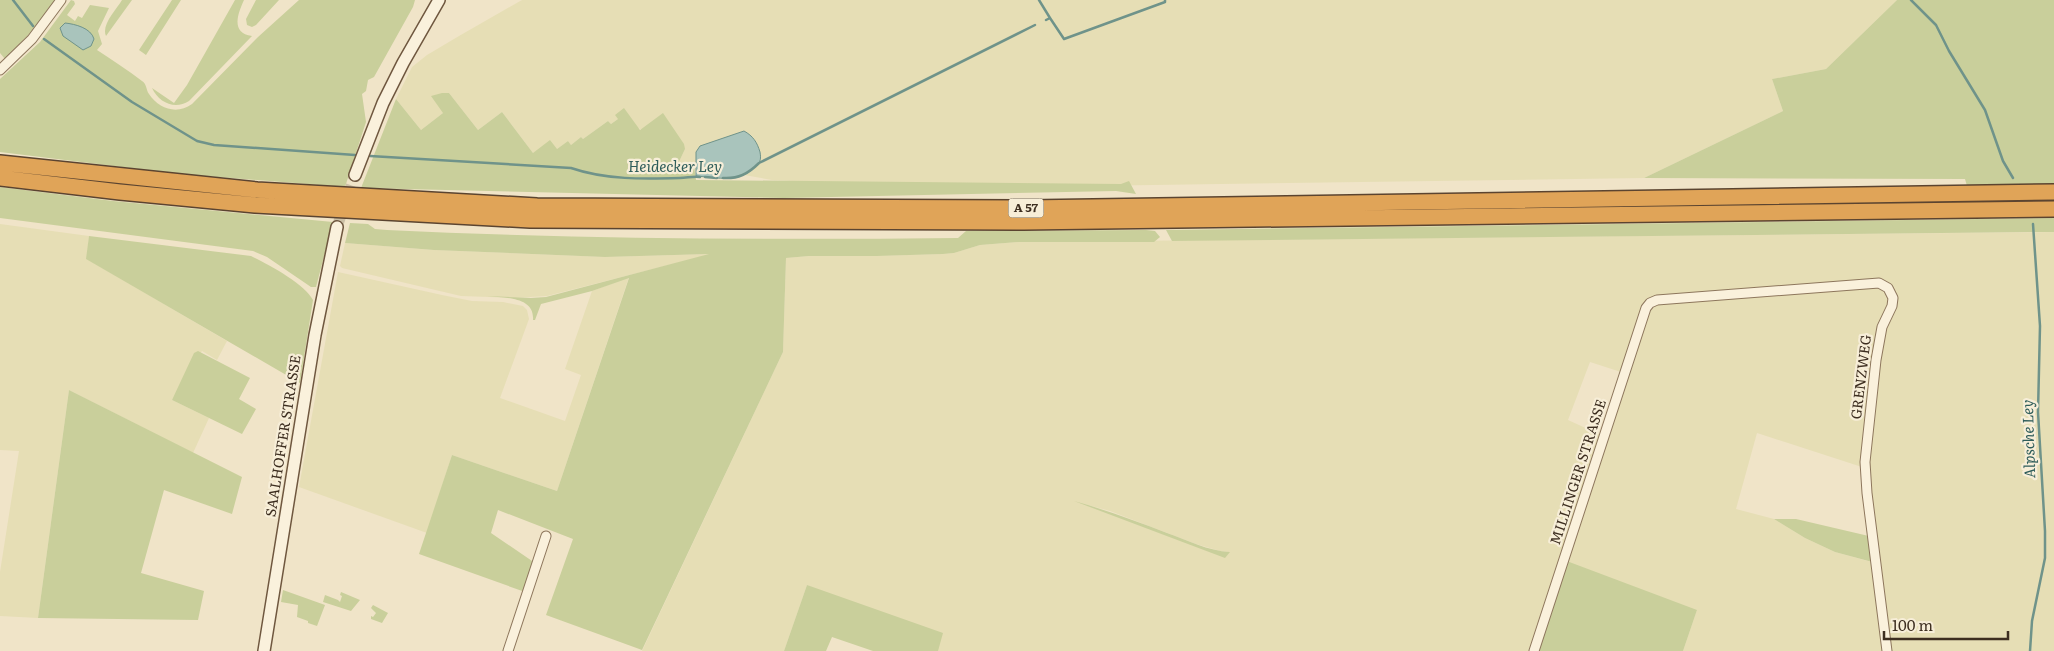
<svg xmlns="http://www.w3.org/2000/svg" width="2054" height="651" viewBox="0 0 2054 651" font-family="Literata,serif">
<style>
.farmland{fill:#e6deb5;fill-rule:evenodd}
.green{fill:#c9cf9b}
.water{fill:#a9c4bc;stroke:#6f938a}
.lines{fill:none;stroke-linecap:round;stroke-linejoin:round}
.stream{stroke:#6f938a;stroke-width:2.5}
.secondary-tunnel{stroke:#ccc0a6;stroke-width:11;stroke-dasharray:11 5.5;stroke-linecap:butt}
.street-casing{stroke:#8d765c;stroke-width:11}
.secondary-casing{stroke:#6f573f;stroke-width:14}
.highway-casing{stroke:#5b4430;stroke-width:18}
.street{stroke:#faf1dc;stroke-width:9}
.secondary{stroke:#faf1dc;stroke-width:11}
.highway{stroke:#e0a458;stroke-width:15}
.labels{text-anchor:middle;stroke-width:4.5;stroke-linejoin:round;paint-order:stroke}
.shield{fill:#f7eed8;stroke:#756857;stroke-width:1}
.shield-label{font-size:12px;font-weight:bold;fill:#3d2e20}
.street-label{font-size:14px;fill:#3d2e20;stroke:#f7eed8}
.water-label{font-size:15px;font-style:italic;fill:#2f5d5a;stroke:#f7eed8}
</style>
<rect width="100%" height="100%" fill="#f0e4c8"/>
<!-- farmland -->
<path class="farmland" d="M522,0h1375l-71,69 -54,10 11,32 -139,67 -702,10 -170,-8 -78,-14h-17l8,-17 -67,-30 -7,5 -3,-3 -25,18 -2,-2 -10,8 -3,-4 -11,8 -24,4 -31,-41 -24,18 -29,-37 -6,20 -22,17 -25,-31 16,-32 15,-12 32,-19z
M0,224l89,12 -2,23 140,82 -10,19 -15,-9 -30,49 37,18 -16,35 -124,-63 -31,228 -38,-2v-44l19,-121 -19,-1z
M2054,232v419h-371l14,-41 -163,41h-596l-131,-66 -23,66h-142l141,-299 3,-94 23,-2h68l66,-2 11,-1 26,-8 39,-3zM1590,362l34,11 -21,63 -35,-16zM1757,433l108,35 10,95 -40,-11 -30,-14 -31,-19 -38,-10zM1084,504l26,7 86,33 24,7 9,1 -5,5z
M345,243l89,7 171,7 107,-3 -165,42 -33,2 -53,-2 -119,-28 -2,-2z
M338,272l104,23 30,6 31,1 20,4 4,4 2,9 -29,79 65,23 16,-46 -16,-6 27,-78 37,-14 -72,214 -105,-36 -25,78 -128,-46z"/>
<!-- green -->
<path class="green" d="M0,0h56l-12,19 -39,40 -5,-6z
M71,0l3,1 1,3 -8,11 8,6 3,-5 4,2 8,-13 19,3 -11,23 4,13 -5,6c15,10 31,20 45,31 5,3 4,9 7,13 10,15 28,21 43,10l66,-67 41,-37h116l-2,7 -39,70 -6,3 -2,11 -4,3 4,28 -21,65 -166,-13 -179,-22v-73l40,-37z
M122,0h10l-26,36c-5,-11 10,-26 16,-36z
M172,0h9l-35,55 -7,-5z
M235,0h9c-6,13 -14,33 8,36l-63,65c-14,9 -30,2 -37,-13l22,15 13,-18z
M256,0h23l-23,25 -4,2 -5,-2 -1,-6z
M1897,0h157v184l-87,2 -2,-7 -321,-1 139,-67 -11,-32 54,-10z
M442,93h7l29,37 24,-18 31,41 17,-13 7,9 11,-8 3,4 10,-8 2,2 25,-18 3,3 7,-5 -3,-4 9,-7 16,22 23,-17 21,31 1,5 -8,17h17l2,14 425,4 8,-3 7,13 -20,-3 -332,7 -423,-10 35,-89 25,31 22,-17 -12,-17z
M0,187l113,14 220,21 -17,65h-5l-44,-30 -14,-6 -253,-33z
M2054,218v14h-12l-870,9 -6,-11z
M350,223l18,1 7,5 12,1c190,9 381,10 571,8l8,-7 180,-1 9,1 5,6 -6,5h-135l-39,3 -26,8 -11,1 -66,2h-68l-23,2 -3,94 -141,298 -96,-35 27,-76 -75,-29 -7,23 44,30 -10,29 -106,-38 33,-99 105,36 72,-213 -37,13 -51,13 -6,16h-2c2,-24 -29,-22 -46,-24l44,2 15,-1 163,-43 -104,3 -171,-7 -89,-7z
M89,236l162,20c17,8 54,28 62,44l-13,83 -214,-124z
M198,351l52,27 -11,21 17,10 -14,25 -70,-34 22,-47z
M69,390l173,87 -10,37 -68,-24 -23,83 63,18 -6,29 -160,-2z
M1074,501c32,9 62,20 93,32 20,7 41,18 63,19l-5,6z
M1774,519h22l77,18 3,26 -41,-11 -30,-14z
M1564,560l133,50 -14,41h-149z
M807,585l136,48 -5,18h-65l-41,-14 -6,14h-42z
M283,590l42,15 -8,21 -9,-3v-2l-11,-4 1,-12 -17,-3z
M341,592l19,8 -9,11 -28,-9 2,-7 13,5 2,2 2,-6 -2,-1z
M373,605l15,8 -6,10 -11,-4v-3l2,1 3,-4 -5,-5z"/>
<!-- water -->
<path class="water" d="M65,23c10,1 26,5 29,16l-3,7 -8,4 -20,-14 -3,-8z
M744,131c9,5 13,11 16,21 1,6 1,10 -4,14 -16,17 -38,12 -60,10v-24l4,-6z"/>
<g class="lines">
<!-- stream -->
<path class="stream" d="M13,0l20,26
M1039,0l11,18
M1911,0l25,25 13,26 36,59 18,51 10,17
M1046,20l4,-2 14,21 101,-37v-2
M44,39l88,63 65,39 17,4 141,10
M370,156l201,12c35,12 72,11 109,10 7,0 13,-2 20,-1
M705,177l12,1
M723,178c15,1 25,-4 36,-15l276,-138
M2030,651l2,-30 13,-63v-27l-7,-119 2,-86 -7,-102"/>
<!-- secondary-tunnel -->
<path class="secondary-tunnel" d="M337,227l18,-52"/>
<!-- street casing -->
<g class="street-casing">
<path id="street" d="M0,70l32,-31 29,-39
M508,651l38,-115
M1534,651l112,-343 4,-5 7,-3 222,-17 9,5 5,10 -1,8 -10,21 -6,33 -11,102 2,31 20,158"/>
</g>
<!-- secondary casing -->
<g class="secondary-casing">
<path id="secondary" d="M355,175l28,-72 20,-40 36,-63
M264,651l51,-316 22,-108"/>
</g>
<!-- highway casing -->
<g class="highway-casing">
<path id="highway" d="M0,163l257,27 280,16 491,2 1026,-16
M0,178l120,14 135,13 275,15 494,2 1030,-13"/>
</g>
<!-- street -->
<use href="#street" class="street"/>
<!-- secondary -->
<use href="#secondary" class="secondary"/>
<!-- highway -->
<use href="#highway" class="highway"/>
</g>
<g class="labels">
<!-- shield labels -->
<rect class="shield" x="1008.5" y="198.5" width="35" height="19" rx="4"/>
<g class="shield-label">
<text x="1026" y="212">A 57</text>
</g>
<!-- street labels -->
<g class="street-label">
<text transform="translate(1861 377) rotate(-83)" y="5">GRENZWEG</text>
<text transform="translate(283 436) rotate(-81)" y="5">SAALHOFFER STRASSE</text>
<text transform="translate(1578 472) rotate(-72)" y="5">MILLINGER STRASSE</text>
</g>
<!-- water labels -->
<g class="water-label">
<text x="675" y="172">Heidecker Ley</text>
<text transform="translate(2029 439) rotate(-92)" y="5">Alpsche Ley</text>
</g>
</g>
<!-- scale -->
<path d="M1884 631v8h124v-8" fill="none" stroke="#3d2e20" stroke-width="2.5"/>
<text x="1892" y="631" font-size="15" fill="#3d2e20" stroke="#f7eed8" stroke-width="4" paint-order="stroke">100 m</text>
</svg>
